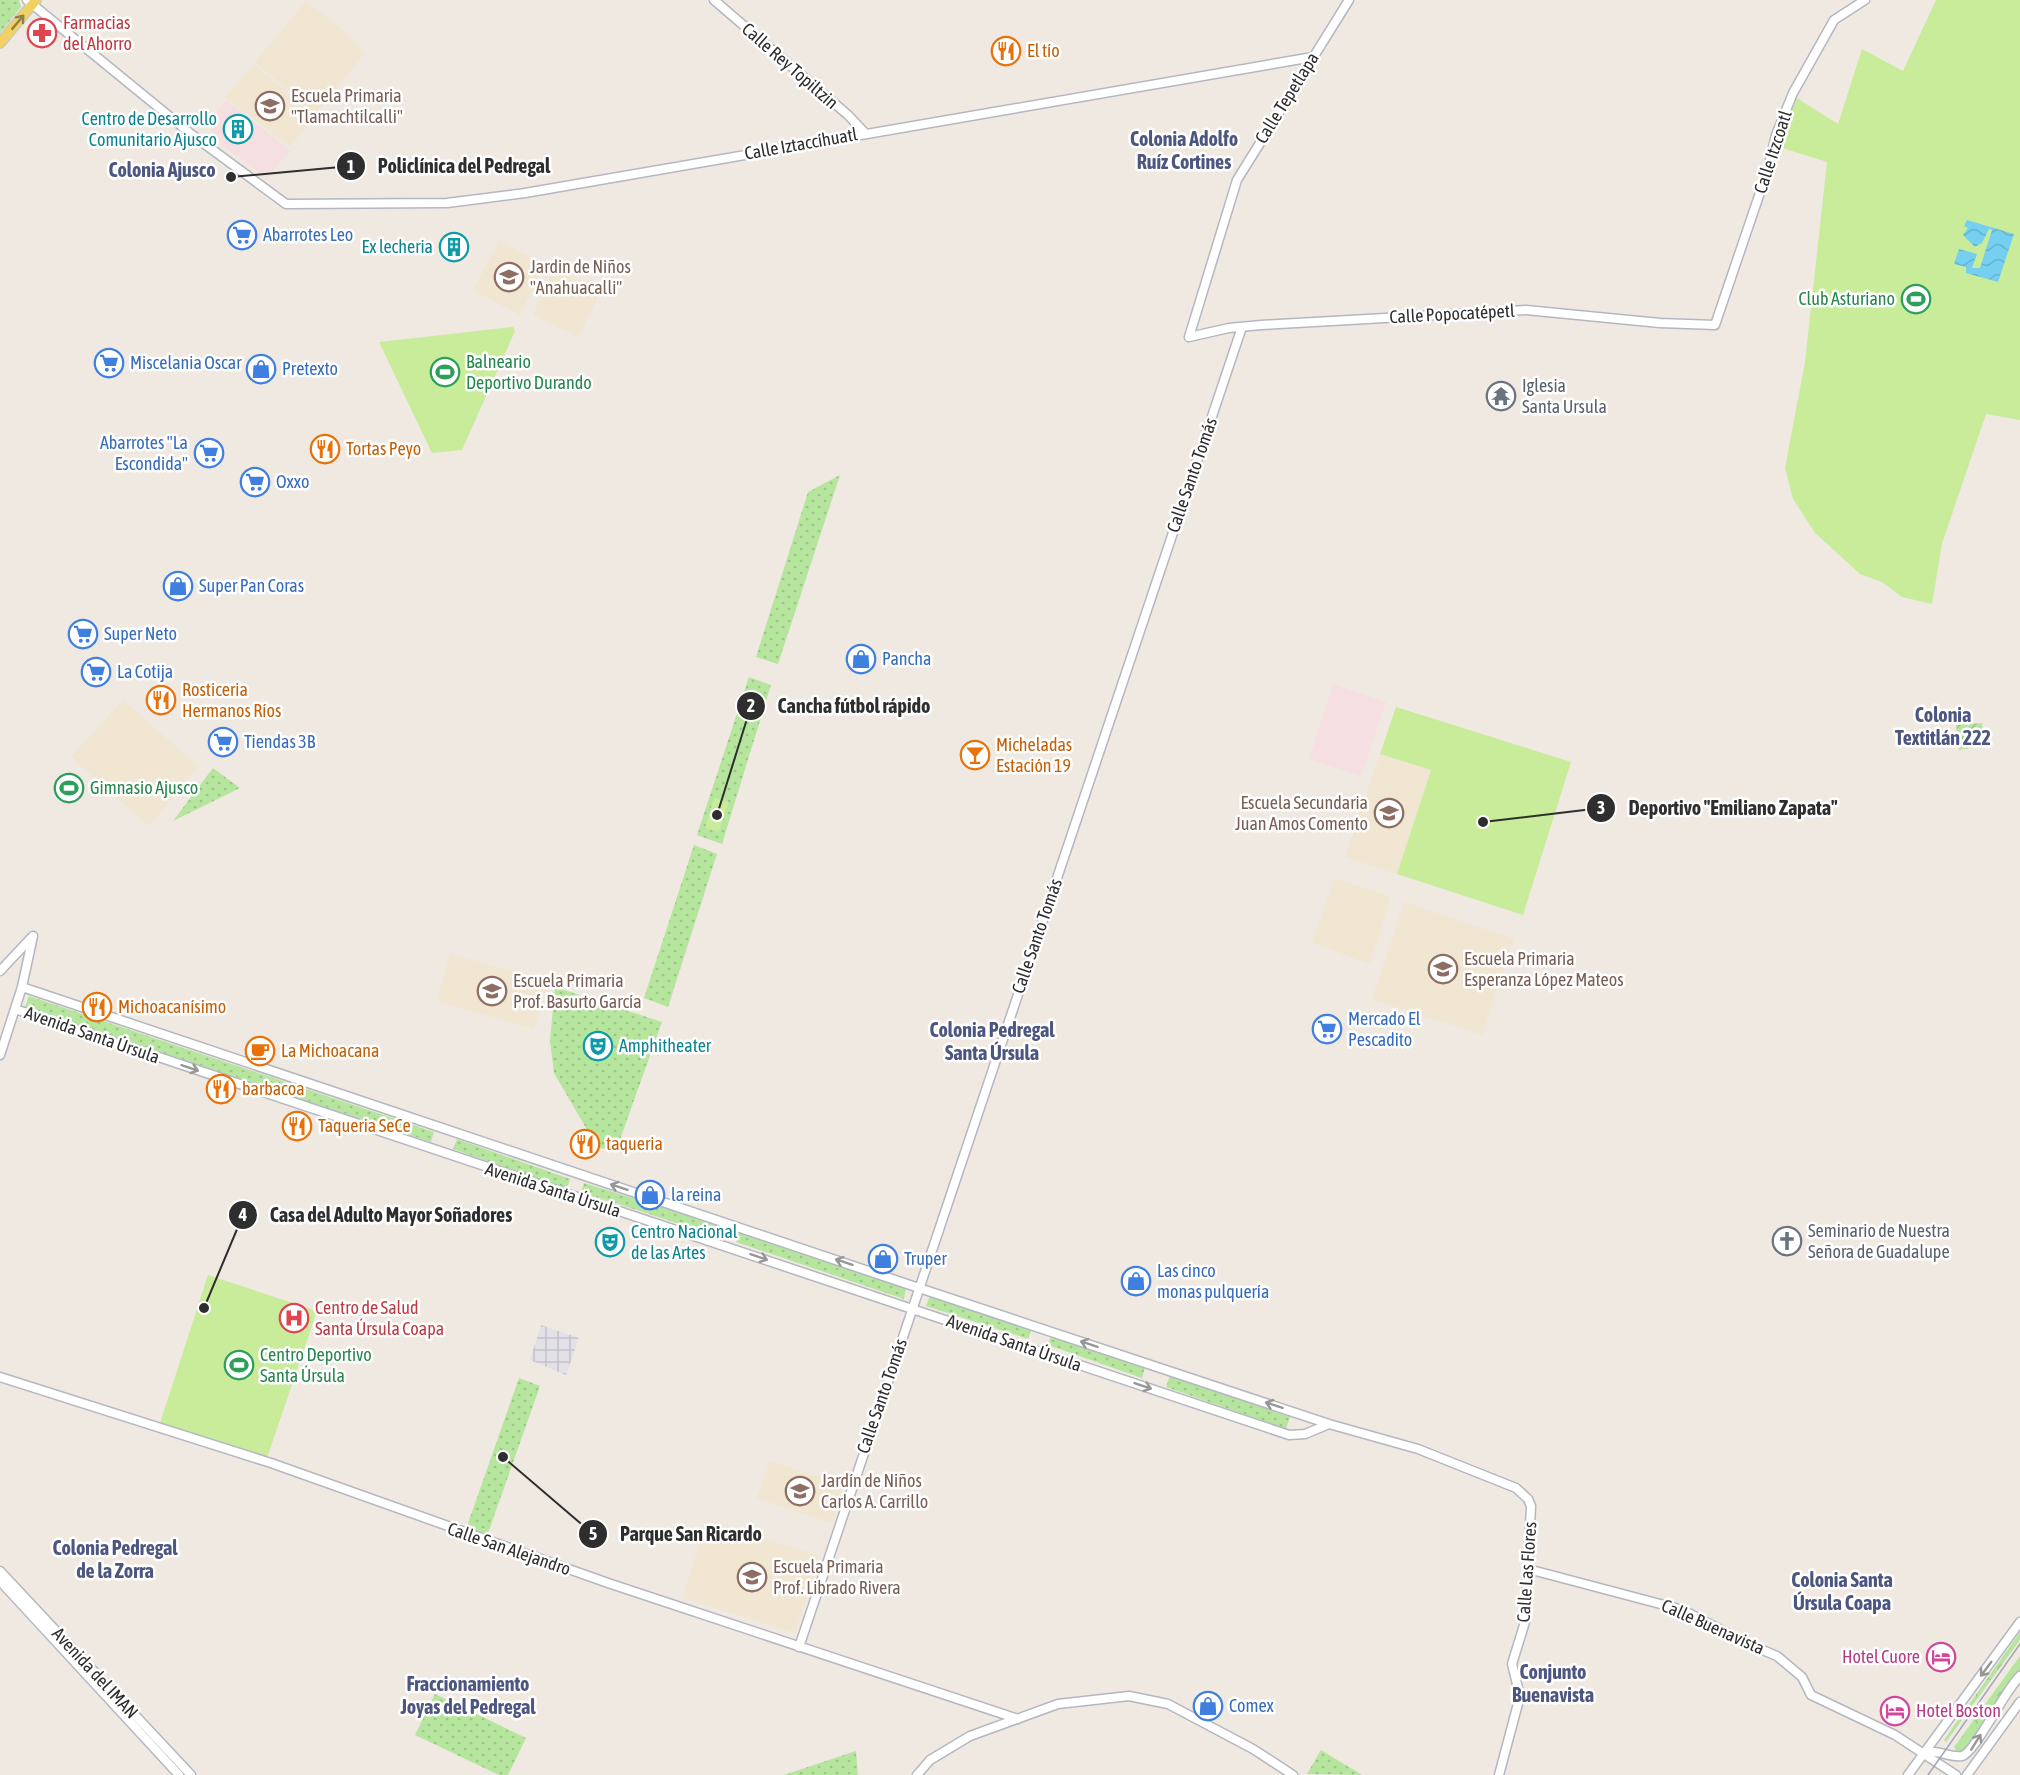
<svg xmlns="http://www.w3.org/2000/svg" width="2020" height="1775" viewBox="0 0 2020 1775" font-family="'Asap Condensed',sans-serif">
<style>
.industrial{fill:url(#industrial-grid)}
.education{fill:#f0e6d1}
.medical{fill:#f5dfe0}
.grass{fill:url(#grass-dots)}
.forest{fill:url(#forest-crowns)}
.garden{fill:url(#garden-furrows)}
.pitch{fill:#c9ec9a}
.water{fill:url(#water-waves)}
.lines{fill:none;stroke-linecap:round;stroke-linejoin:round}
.secondary-casing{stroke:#b4b7c1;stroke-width:11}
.primary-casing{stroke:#c9c9c9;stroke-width:12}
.secondary{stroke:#fff;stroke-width:8}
.primary{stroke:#f2d163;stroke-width:9}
.tram{stroke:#a3a6b8;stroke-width:1.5}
.oneway{stroke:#908048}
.oneway2{stroke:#969696}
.labels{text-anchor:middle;stroke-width:5;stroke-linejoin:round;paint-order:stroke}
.health-label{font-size:18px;fill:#be3a42;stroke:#fff;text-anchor:start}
.food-label{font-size:18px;fill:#c56008;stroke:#fff;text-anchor:start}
.street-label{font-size:18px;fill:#2e2e2e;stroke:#fff}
.education-label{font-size:18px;fill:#785e54;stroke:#fff;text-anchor:start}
.culture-label{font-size:18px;fill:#0d838f;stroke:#fff;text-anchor:end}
.shop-label{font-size:18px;fill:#366cbe;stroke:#fff;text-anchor:start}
.leisure-label{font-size:18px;fill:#27864d;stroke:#fff;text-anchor:start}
.worship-label{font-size:18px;fill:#5b616d;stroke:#fff;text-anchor:start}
.hotel-label{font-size:18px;fill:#b23c85;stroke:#fff;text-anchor:end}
.neighbourhood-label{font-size:20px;font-weight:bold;fill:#4d5680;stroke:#fff}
.leader{fill:none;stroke:#2e2e2e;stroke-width:2}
.callout-dot{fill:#2e2e2e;stroke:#fff;stroke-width:2}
.mark-label{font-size:18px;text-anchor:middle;font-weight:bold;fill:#fff}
.callout-label{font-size:20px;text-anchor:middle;font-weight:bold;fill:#2e2e2e;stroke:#fff;stroke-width:5;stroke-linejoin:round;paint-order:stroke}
</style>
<defs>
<pattern id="industrial-grid" width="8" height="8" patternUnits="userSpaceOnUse" patternTransform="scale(1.5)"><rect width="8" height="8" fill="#e3e1e8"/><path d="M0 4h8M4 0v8" fill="none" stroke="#c3c1c7"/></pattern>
<pattern id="grass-dots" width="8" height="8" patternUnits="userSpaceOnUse" patternTransform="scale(1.5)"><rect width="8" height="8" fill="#b6e59e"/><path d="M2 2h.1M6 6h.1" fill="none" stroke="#9dc588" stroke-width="1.8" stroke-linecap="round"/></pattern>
<pattern id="forest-crowns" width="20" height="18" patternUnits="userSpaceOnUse" patternTransform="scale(1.5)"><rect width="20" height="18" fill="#b6e59e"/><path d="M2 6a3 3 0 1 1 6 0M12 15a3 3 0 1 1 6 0" fill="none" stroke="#9dc588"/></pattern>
<pattern id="garden-furrows" width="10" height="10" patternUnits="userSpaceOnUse" patternTransform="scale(1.5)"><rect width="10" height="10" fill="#b6e59e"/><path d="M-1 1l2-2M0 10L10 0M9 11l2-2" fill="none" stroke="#9dc588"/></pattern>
<pattern id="water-waves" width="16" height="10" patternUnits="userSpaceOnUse" patternTransform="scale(1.5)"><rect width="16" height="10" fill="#75cff0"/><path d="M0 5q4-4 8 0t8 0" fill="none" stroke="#66b2ce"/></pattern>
</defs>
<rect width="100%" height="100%" fill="#efe9e1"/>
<!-- industrial -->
<path class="industrial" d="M541,1325l38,13 -13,37 -36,-15z"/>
<!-- education -->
<path class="education" d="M306,1l36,28 23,24 -49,61 -61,-52z
M254,64l61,51 -25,32 -65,-50z
M499,241l45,23 -24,51 -47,-25z
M554,269l47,22 -23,46 -45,-22z
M123,700l75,66 -49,60 -78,-69z
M1380,754l51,15 -34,105 -52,-17z
M1334,878l57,19 -21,67 -58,-21z
M1404,902l110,37 -32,96 -110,-36z
M450,954l98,27 -14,48 -97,-28z
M770,1461l73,24 -11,38 -75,-25z
M706,1521l115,35 -26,77 -112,-35z"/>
<!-- medical -->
<path class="medical" d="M226,100l64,50 -23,28 -53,-38 -3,-19z
M1333,684l53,18 -25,74 -52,-17z"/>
<!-- grass -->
<path class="grass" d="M0,0h19l2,7 -21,26z
M840,475l-62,189 -22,-7 52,-165z
M749,677l22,8 -49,159 -25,-9z
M213,768l27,20 -67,33z
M694,845l23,9 -49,153 -24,-9z
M555,987l107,35 -44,123 -16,4 -6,-4 -42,-72 -4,-32z
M29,996l405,136 -3,10 -406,-135z
M457,1139l113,40 -3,10 -114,-40z
M584,1183l139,43 -3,11 -139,-45z
M738,1232l168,56 -2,11 -168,-57z
M930,1296l102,33 -4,10 -102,-33z
M1051,1335l94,32 -3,11 -94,-33z
M1170,1376l120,41 -4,12 -120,-42z
M519,1378l21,8 -53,150 -21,-7z
M435,1694l91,44 -18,37h-9l-84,-40z
M1321,1750l41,25 -55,-1z
M856,1751l2,24h-74z"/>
<!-- forest -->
<path class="forest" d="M2020,1632v8l-6,8 -68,94 -2,-2z
M2020,1656v16l-26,32 -30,48 -6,1 -4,-6z"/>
<!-- garden -->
<path class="garden" d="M1982,723l3,22 -26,5 -3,-25z"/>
<!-- pitch -->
<path class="pitch" d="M1936,0h84v420l-34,-6 -44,130 -10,60 -30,-7 -20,-15 -22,-8 -45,-41 -22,-34 -8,-31 20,-106 22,-200 -48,-15 16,-50 43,27 24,-75 41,22z
M513,327l2,4 -53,119 -30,3 -53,-111z
M1396,707l175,55 -48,153 -126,-41 34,-104 -51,-16z
M714,798l15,4 -10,30 -14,-4z
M208,1275l109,36 -50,147 -107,-35z"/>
<!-- water -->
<path class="water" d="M1967,220l47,14 -16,48 -32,-9v-6l-12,-3 5,-15 18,5 -5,14h8l12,-38 -3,-1 -7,14 -7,4 -12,-12 5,-7 -4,-2z"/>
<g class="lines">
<!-- secondary casing -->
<g class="secondary-casing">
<path id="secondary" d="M27,0l164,134 95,70 161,-1 78,-10 788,-136
M714,0l134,115 17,18
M1189,337l40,-9 32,-3 265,-15 134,13 55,2 52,-153 9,-37 17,-42 41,-73 31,-20
M1189,337l48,-157 112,-180
M0,971l32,-34
M22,987l897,301 410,136 89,25 98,39 12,11 3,7 -6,116 -13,42 8,32 -21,79
M15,1009l1274,426 16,-1 24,-10
M0,1055l22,-68 11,-51
M0,1377l271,86 337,120 410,136
M1528,1569l155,41 65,34 29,12 25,21 9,18 84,40 61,40
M0,1571l191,204
M0,1581l179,194
M799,1647l443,-1320
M1924,1752c14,-3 25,6 38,4 12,-2 43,-66 58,-80
M917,1775l13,-15 40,-24 88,-32 71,-8 39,8 85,45 40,26
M1908,1775l112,-153
M1967,1775l53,-73"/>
</g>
<!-- primary casing -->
<g class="primary-casing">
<path id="primary" d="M0,43l36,-43"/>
</g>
<!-- secondary -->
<use href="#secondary" class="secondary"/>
<!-- primary -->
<use href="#primary" class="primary"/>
<!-- tram -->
<path class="tram" d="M1928,1775l92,-131"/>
</g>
<!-- one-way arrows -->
<defs><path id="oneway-shaft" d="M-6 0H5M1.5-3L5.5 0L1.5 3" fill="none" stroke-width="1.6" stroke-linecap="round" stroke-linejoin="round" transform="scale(1.5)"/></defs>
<use class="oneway" href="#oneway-shaft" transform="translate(18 22) rotate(-50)"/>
<g class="oneway2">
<use href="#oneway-shaft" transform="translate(190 1068) rotate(19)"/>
<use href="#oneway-shaft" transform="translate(619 1187) rotate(-162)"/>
<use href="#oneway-shaft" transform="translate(759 1257) rotate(19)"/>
<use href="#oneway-shaft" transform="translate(844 1262) rotate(-162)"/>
<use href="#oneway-shaft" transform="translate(1089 1344) rotate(-162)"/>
<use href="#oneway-shaft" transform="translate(1143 1386) rotate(19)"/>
<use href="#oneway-shaft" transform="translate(1274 1405) rotate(-162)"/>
<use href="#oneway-shaft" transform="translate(1986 1669) rotate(127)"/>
<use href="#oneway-shaft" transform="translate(1976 1742) rotate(-58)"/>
</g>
<!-- icons -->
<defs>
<g id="pharmacy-ring" transform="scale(1.5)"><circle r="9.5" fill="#fff" stroke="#e0444e" stroke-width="1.5"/><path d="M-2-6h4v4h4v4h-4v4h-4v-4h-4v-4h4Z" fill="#e0444e"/></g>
<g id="restaurant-ring" transform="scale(1.5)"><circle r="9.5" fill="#fff" stroke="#e8710a" stroke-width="1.5"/><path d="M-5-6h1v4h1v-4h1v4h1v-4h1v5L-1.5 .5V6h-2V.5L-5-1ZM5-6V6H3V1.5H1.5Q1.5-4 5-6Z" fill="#e8710a"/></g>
<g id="school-ring" transform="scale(1.5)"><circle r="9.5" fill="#fff" stroke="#8d6e63" stroke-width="1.5"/><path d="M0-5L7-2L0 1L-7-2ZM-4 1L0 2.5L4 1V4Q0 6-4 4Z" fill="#8d6e63"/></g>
<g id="building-ring" transform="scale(1.5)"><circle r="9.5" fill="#fff" stroke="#0f9aa8" stroke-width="1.5"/><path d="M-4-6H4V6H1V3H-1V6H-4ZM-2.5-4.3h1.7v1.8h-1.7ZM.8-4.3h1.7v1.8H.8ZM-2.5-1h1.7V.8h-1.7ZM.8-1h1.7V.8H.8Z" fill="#0f9aa8"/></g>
<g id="supermarket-ring" transform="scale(1.5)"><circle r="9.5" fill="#fff" stroke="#3f7fe0" stroke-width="1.5"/><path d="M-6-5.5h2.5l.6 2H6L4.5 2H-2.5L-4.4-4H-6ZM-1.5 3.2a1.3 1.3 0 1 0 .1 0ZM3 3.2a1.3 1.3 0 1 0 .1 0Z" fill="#3f7fe0"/></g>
<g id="stadium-ring" transform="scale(1.5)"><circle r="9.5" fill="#fff" stroke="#2e9e5b" stroke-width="1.5"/><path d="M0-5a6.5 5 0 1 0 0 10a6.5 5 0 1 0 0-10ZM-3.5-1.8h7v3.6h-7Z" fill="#2e9e5b"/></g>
<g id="shop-ring" transform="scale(1.5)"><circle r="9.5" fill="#fff" stroke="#3f7fe0" stroke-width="1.5"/><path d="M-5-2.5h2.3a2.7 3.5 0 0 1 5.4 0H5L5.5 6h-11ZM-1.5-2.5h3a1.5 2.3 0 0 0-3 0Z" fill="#3f7fe0"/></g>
<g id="temple-ring" transform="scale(1.5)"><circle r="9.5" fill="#fff" stroke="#6b7280" stroke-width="1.5"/><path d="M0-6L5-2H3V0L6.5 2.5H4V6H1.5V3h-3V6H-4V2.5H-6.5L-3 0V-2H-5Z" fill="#6b7280"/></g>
<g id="bar-ring" transform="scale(1.5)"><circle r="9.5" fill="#fff" stroke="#e8710a" stroke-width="1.5"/><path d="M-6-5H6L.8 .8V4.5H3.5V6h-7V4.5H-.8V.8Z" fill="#e8710a"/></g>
<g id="theatre-ring" transform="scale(1.5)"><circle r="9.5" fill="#fff" stroke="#0f9aa8" stroke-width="1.5"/><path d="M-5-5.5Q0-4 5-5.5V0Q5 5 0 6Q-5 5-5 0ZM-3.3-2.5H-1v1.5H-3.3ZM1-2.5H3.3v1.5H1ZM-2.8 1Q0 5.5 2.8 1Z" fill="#0f9aa8"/></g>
<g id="cafe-ring" transform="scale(1.5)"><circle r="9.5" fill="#fff" stroke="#e8710a" stroke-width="1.5"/><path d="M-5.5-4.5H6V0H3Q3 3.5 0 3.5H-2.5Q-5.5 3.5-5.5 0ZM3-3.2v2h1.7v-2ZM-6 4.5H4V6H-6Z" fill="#e8710a"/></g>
<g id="church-ring" transform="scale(1.5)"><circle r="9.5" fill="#fff" stroke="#6b7280" stroke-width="1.5"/><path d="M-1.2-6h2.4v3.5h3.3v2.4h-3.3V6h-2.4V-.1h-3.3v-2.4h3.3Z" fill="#6b7280"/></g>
<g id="hospital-ring" transform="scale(1.5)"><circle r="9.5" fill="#fff" stroke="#e0444e" stroke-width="1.5"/><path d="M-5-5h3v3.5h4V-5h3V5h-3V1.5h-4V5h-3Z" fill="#e0444e"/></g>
<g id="hotel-ring" transform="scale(1.5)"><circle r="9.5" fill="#fff" stroke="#d1479c" stroke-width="1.5"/><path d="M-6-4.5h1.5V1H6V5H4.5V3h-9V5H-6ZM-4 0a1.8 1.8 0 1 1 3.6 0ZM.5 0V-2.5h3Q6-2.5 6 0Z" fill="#d1479c"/></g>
</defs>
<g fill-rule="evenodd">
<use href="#pharmacy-ring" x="42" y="33"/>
<use href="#restaurant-ring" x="1006" y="51"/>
<use href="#school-ring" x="270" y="106"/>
<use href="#building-ring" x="238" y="129"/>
<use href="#supermarket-ring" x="242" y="235"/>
<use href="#building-ring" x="454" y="247"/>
<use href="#school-ring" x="509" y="277"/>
<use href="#stadium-ring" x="1916" y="299"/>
<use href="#supermarket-ring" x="109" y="363"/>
<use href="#shop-ring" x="261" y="369"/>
<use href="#stadium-ring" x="445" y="372"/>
<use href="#temple-ring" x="1501" y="396"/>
<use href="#restaurant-ring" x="325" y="449"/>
<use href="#supermarket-ring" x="209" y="453"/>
<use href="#supermarket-ring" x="255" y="482"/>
<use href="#shop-ring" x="178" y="586"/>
<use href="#supermarket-ring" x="83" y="634"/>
<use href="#shop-ring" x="861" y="659"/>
<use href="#supermarket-ring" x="96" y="672"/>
<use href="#restaurant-ring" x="161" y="700"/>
<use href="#supermarket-ring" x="223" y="742"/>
<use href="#bar-ring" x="975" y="755"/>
<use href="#stadium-ring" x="69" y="788"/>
<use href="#school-ring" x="1389" y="813"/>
<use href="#school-ring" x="1443" y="969"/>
<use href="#school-ring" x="492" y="991"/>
<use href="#restaurant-ring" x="97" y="1007"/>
<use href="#supermarket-ring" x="1327" y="1029"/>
<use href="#theatre-ring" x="598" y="1046"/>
<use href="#cafe-ring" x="260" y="1051"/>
<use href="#restaurant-ring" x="221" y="1089"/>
<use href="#restaurant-ring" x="297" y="1126"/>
<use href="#restaurant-ring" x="585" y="1144"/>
<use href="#shop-ring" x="650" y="1195"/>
<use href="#church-ring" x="1787" y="1241"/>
<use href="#theatre-ring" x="610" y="1242"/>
<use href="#shop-ring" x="883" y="1259"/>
<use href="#shop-ring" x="1136" y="1281"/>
<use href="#hospital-ring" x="294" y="1318"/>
<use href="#stadium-ring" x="239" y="1365"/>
<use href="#school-ring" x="800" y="1491"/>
<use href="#school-ring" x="752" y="1577"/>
<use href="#hotel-ring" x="1941" y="1657"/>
<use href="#shop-ring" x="1208" y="1706"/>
<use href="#hotel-ring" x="1895" y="1711"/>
</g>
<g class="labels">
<!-- health labels -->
<g class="health-label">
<text x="63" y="29">Farmacias<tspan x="63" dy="21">del Ahorro</tspan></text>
<text x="315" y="1314">Centro de Salud<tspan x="315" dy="21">Santa Úrsula Coapa</tspan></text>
</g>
<!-- food labels -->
<g class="food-label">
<text x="1027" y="57">El tío</text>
<text x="346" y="455">Tortas Peyo</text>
<text x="182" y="696">Rosticeria<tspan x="182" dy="21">Hermanos Ríos</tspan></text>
<text x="996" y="751">Micheladas<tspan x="996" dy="21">Estación 19</tspan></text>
<text x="118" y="1013">Michoacanísimo</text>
<text x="281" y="1057">La Michoacana</text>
<text x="242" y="1095">barbacoa</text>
<text x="318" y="1132">Taqueria SeCe</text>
<text x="606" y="1150">taqueria</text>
</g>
<!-- street labels -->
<g class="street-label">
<text transform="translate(790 66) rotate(41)" y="6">Calle Rey Topiltzin</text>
<text transform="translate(1287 98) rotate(-58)" y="6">Calle Tepetlapa</text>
<text transform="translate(801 144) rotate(-10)" y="6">Calle Iztaccíhuatl</text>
<text transform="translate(1773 152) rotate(-72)" y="6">Calle Itzcoatl</text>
<text transform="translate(1452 314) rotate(-3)" y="6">Calle Popocatépetl</text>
<text transform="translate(1192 475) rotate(-71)" y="6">Calle Santo Tomás</text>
<text transform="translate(1037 936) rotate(-71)" y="6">Calle Santo Tomás</text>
<text transform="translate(92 1035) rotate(19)" y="6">Avenida Santa Úrsula</text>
<text transform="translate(553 1190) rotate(18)" y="6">Avenida Santa Úrsula</text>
<text transform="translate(1014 1343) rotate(19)" y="6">Avenida Santa Úrsula</text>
<text transform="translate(882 1396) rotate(-71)" y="6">Calle Santo Tomás</text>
<text transform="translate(509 1549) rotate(19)" y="6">Calle San Alejandro</text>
<text transform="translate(1527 1572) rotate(-86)" y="6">Calle Las Flores</text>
<text transform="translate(1713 1627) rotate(24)" y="6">Calle Buenavista</text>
<text transform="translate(95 1673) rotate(47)" y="6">Avenida del IMAN</text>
</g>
<!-- education labels -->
<g class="education-label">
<text x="291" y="102">Escuela Primaria<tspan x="291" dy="21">"Tlamachtilcalli"</tspan></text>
<text x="530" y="273">Jardin de Niños<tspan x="530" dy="21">"Anahuacalli"</tspan></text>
<text x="1368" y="809" text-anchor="end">Escuela Secundaria<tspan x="1368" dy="21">Juan Amos Comento</tspan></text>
<text x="1464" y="965">Escuela Primaria<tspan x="1464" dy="21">Esperanza López Mateos</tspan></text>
<text x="513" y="987">Escuela Primaria<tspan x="513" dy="21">Prof. Basurto García</tspan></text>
<text x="821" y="1487">Jardín de Niños<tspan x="821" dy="21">Carlos A. Carrillo</tspan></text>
<text x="773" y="1573">Escuela Primaria<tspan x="773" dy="21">Prof. Librado Rivera</tspan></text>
</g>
<!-- culture labels -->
<g class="culture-label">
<text x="217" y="125">Centro de Desarrollo<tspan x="217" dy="21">Comunitario Ajusco</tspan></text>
<text x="433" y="253">Ex lecheria</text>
<text x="619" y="1052" text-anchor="start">Amphitheater</text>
<text x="631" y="1238" text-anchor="start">Centro Nacional<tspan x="631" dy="21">de las Artes</tspan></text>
</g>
<!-- shop labels -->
<g class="shop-label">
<text x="263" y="241">Abarrotes Leo</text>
<text x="130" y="369">Miscelania Oscar</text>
<text x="282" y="375">Pretexto</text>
<text x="188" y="449" text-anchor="end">Abarrotes "La<tspan x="188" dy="21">Escondida"</tspan></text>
<text x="276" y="488">Oxxo</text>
<text x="199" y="592">Super Pan Coras</text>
<text x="104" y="640">Super Neto</text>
<text x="882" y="665">Pancha</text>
<text x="117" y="678">La Cotija</text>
<text x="244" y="748">Tiendas 3B</text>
<text x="1348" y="1025">Mercado El<tspan x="1348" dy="21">Pescadito</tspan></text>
<text x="671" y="1201">la reina</text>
<text x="904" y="1265">Truper</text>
<text x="1157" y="1277">Las cinco<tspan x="1157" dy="21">monas pulquería</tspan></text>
<text x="1229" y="1712">Comex</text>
</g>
<!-- leisure labels -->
<g class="leisure-label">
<text x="1895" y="305" text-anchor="end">Club Asturiano</text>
<text x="466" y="368">Balneario<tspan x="466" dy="21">Deportivo Durando</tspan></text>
<text x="90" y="794">Gimnasio Ajusco</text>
<text x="260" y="1361">Centro Deportivo<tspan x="260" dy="21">Santa Úrsula</tspan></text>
</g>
<!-- worship labels -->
<g class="worship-label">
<text x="1522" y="392">Iglesia<tspan x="1522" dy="21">Santa Ursula</tspan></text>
<text x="1808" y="1237">Seminario de Nuestra<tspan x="1808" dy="21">Señora de Guadalupe</tspan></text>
</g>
<!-- hotel labels -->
<g class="hotel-label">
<text x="1920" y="1663">Hotel Cuore</text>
<text x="1916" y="1717" text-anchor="start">Hotel Boston</text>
</g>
<!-- neighbourhood labels -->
<g class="neighbourhood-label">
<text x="1184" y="146">Colonia Adolfo<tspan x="1184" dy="23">Ruíz Cortines</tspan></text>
<text x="162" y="177">Colonia Ajusco</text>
<text x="1943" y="722">Colonia<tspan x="1943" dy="23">Textitlán 222</tspan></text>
<text x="992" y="1037">Colonia Pedregal<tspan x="992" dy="23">Santa Úrsula</tspan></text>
<text x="115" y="1555">Colonia Pedregal<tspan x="115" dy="23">de la Zorra</tspan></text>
<text x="1842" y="1587">Colonia Santa<tspan x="1842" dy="23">Úrsula Coapa</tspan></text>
<text x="1553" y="1679">Conjunto<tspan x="1553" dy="23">Buenavista</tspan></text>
<text x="468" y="1691">Fraccionamiento<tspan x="468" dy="23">Joyas del Pedregal</tspan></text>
</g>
</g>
<!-- callouts -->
<path class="leader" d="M231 177L351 166M717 815L751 706M1483 822L1601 808M204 1308L243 1215M503 1457L593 1534"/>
<g class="callout-dot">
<circle cx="231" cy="177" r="6"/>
<circle cx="717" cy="815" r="6"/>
<circle cx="1483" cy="822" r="6"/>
<circle cx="204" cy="1308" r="6"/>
<circle cx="503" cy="1457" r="6"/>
<circle cx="351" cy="166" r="15"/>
<circle cx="751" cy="706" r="15"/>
<circle cx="1601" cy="808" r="15"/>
<circle cx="243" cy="1215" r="15"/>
<circle cx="593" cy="1534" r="15"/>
</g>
<g class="mark-label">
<text x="351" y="173">1</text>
<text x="751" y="712">2</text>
<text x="1601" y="814">3</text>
<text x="243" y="1221">4</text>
<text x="593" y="1540">5</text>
</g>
<g class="callout-label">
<text x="464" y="173">Policlínica del Pedregal</text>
<text x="854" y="713">Cancha fútbol rápido</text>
<text x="1733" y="815">Deportivo "Emiliano Zapata"</text>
<text x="391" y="1222">Casa del Adulto Mayor Soñadores</text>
<text x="691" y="1541">Parque San Ricardo</text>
</g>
</svg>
